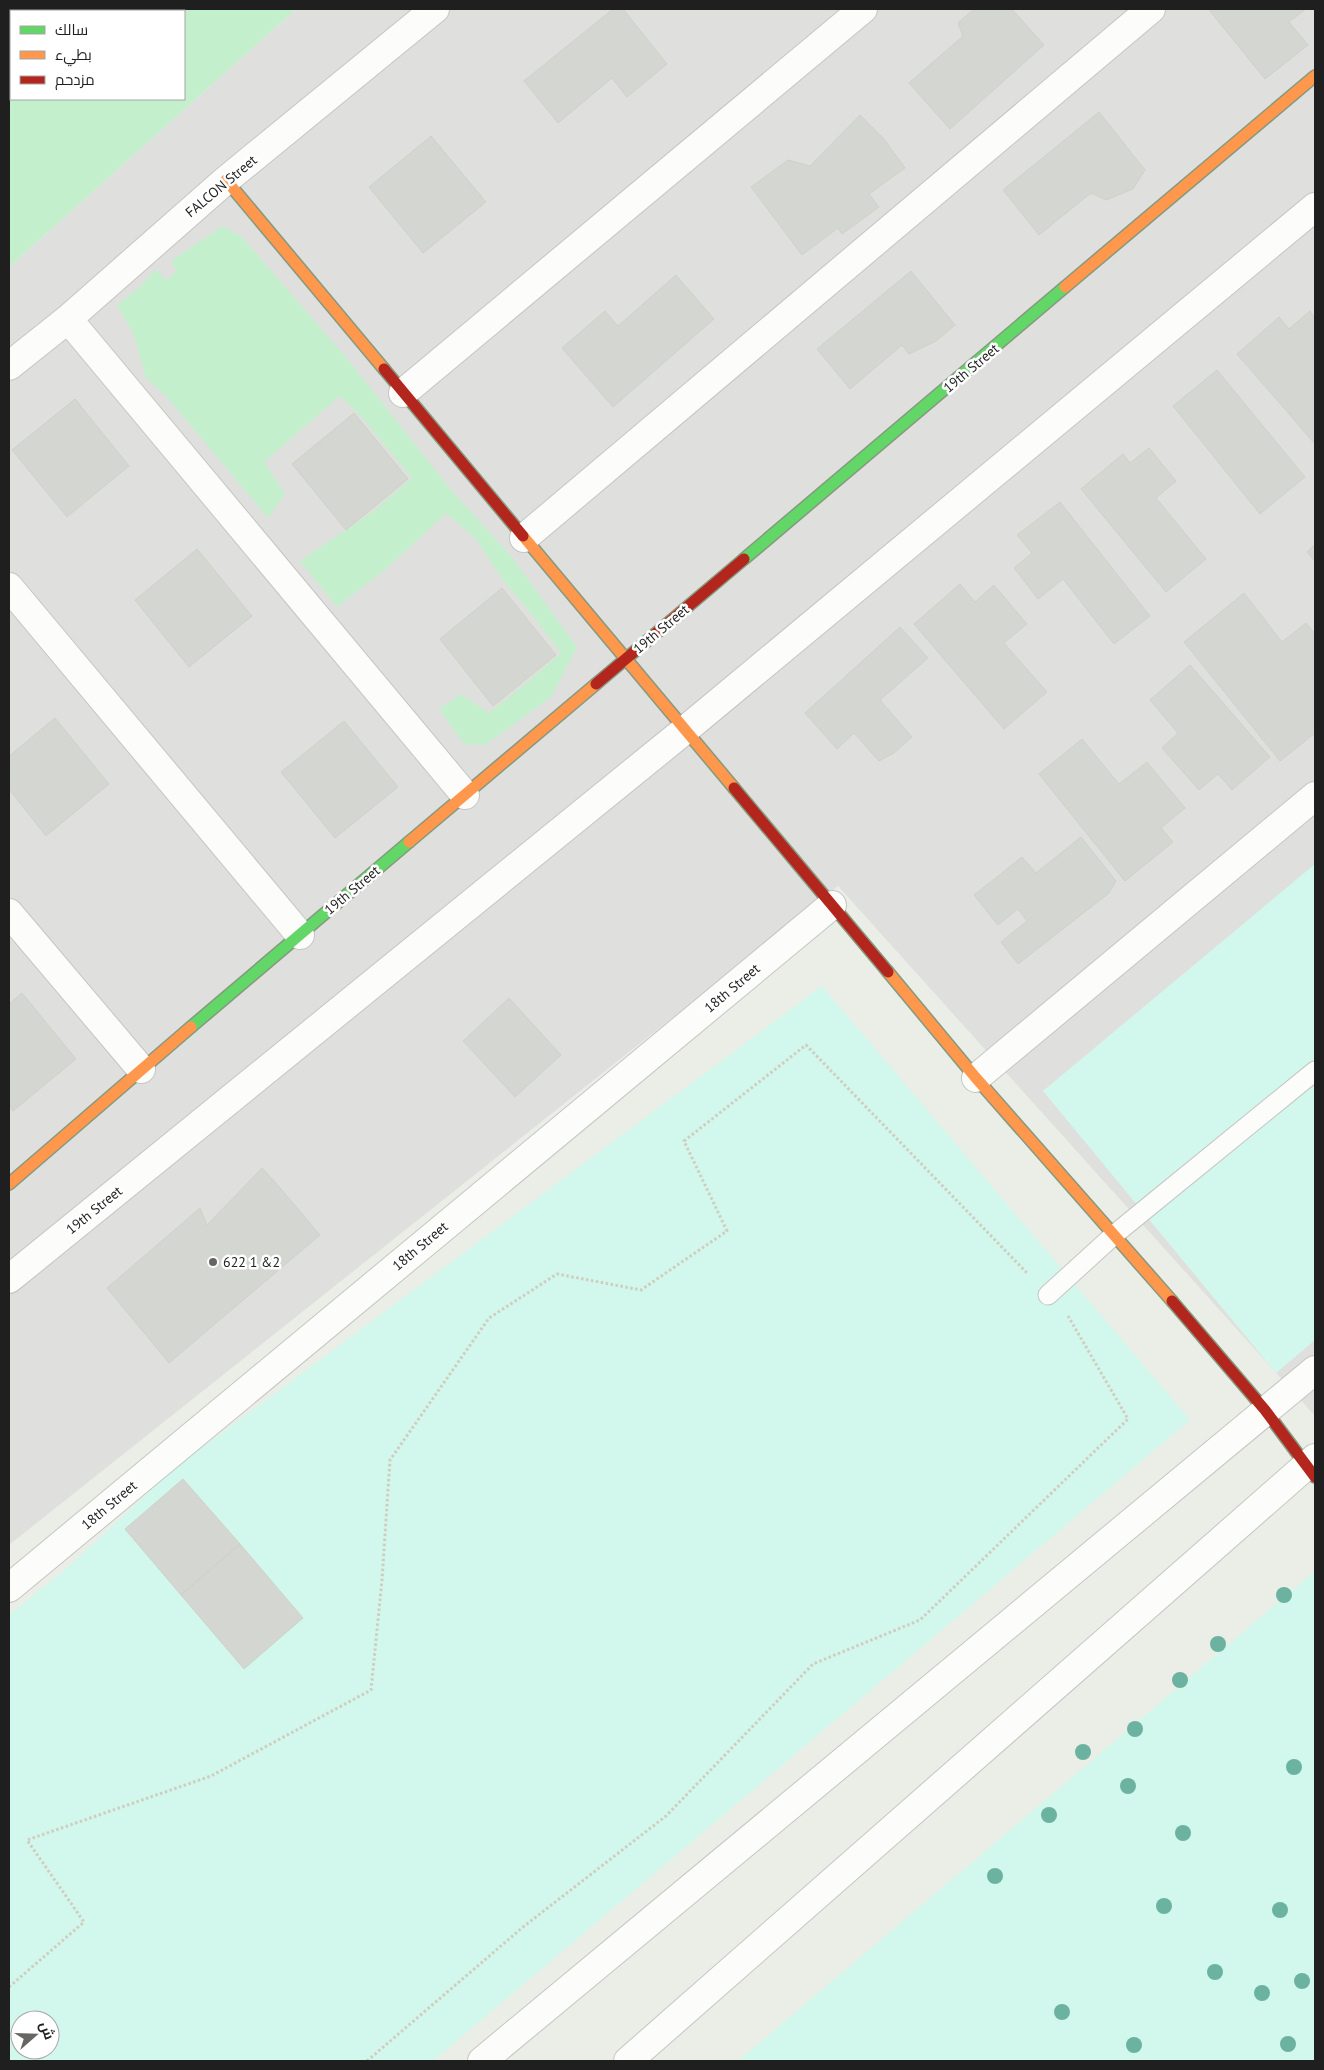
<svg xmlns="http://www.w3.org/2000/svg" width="1324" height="2070" viewBox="0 0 1324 2070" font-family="'PT Sans',Cairo,sans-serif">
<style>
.residential{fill:#dfe0dd}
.grass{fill:#c4efcc;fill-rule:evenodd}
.park{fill:#d2f7ec;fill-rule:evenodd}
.building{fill:#d4d7d1;stroke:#cfd1c8}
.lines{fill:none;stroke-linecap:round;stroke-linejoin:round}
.lane-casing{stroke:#c5c6c3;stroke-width:21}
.street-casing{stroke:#c5c6c3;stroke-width:30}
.fast-casing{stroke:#84997e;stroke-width:14}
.slow-casing{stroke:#84997e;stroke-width:14}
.jam-casing{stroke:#84997e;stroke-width:14}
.path{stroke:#d0cdc0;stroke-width:3;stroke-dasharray:2.5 2.5;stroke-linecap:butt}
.lane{stroke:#fcfcfb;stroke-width:19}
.street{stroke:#fcfcfb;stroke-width:28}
.fast{stroke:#63d668;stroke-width:11}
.slow{stroke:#ff974d;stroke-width:11}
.jam{stroke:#b3261e;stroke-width:11}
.tree{fill:#6bb3a0}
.poi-dot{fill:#666765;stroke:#fff;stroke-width:2}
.labels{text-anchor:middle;stroke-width:5;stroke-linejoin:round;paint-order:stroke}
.street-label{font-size:14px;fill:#1f1f1f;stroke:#fff}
.poi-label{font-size:14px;fill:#1f1f1f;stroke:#fff;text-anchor:start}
</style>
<rect width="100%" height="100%" fill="#ebeee7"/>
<!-- residential -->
<path class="residential" d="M296,9h1019v1407l-477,-530 -829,659v-1278z"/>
<!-- grass -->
<path class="grass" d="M9,9h287l-287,258zM11,11h173v88h-173z
M223,226l20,12 107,124 102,129 59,65 66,91 -26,50 -66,48 -21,-1 -25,-35 22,-15 28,19 34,-27 38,-33 -27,-36 -31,-37 -28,-42 -29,-25 -59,55 -50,39 -37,-46 74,-50 38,-33 -52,-63 -20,-19 -76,66 21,32 -17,24 -101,-121 -21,-19 -12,-43 -17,-30 22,-17 17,-19 10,11 11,-9 -6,-10z"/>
<!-- park -->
<path class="park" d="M1315,864v476l-39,33 -233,-282z
M822,986l368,434 -757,641h-424v-446l58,-47 109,-101zM20,2020h30v30h-30z
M1315,1571v490h-577z"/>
<!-- building -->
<path class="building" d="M613,9h10l44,55 -40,33 -15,-19 -54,45 -34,-42z
M974,9h38l32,36 -94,84 -41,-46 54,-47 -5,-13z
M1213,9h93l-17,13 19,23 -43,34 -55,-68z
M1099,112l46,58 -12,19 -27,11 -15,-7 -52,42 -36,-45z
M860,115l24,24 21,29 -36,26 10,13 -37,27 -4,-6 -36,27 -51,-68 37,-27 22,6z
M431,136l55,66 -63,51 -54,-66z
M911,271l44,54 -19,16 -27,13 -7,-9 -52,44 -33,-40z
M676,275l38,44 -101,88 -51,-59 43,-37 13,15z
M1310,311l5,7v126l-78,-90 42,-37 10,12z
M1217,370l88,107 -45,37 -87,-108z
M75,399l54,67 -62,51 -55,-67z
M354,413l54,66 -62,51 -54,-66z
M1149,448l27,33 -20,17 50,61 -40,33 -85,-103 42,-35 7,9z
M1060,502l90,114 -36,28 -51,-65 -25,20 -24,-31 18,-15 -15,-18z
M1315,544v17l-8,-9z
M197,549l55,67 -63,51 -54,-67z
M960,584l15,18 19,-17 33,39 -23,19 43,49 -43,37 -90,-105z
M502,588l54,67 -63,51 -53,-67z
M1244,593l38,49 24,-19 9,11v99l-35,28 -96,-119z
M900,627l28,31 -48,42 32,37 -18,16 -15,8 -25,-28 -17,16 -32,-36z
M1190,665l80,92 -38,33 -14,-16 -19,16 -37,-42 16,-15 -28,-33z
M55,718l54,66 -63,52 -37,-47v-33z
M344,721l54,66 -63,51 -54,-66z
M1082,739l37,45 28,-22 38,46 -24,20 12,14 -48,39 -86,-107z
M1081,837l35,44 -7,12 -91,71 -17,-22 26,-21 -9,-12 -20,16 -24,-30 48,-38 14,16z
M22,993l54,66 -63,52 -4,-6v-101z
M509,998l52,57 -46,42 -52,-56z
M262,1168l13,14 45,53 -151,128 -62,-75 93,-80 7,17z
M183,1479l57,65 -59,51 -56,-66z
M240,1544l63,74 -59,51 -63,-74z"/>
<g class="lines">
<!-- lane casing -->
<g class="lane-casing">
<path id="lane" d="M1048,1295l67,-61 200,-163"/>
</g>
<!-- street casing -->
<g class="street-casing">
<path id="street" d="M68,319l397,476
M9,366l59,-47 158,-139 209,-171
M403,393l460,-384
M524,538l627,-529
M9,587l291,348
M9,913l132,156
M976,1078l339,-282
M9,1279l676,-549 630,-523
M9,1588l823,-683
M482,2061l833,-691
M628,2061l687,-603"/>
</g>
<!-- fast casing -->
<g class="fast-casing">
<path id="fast" d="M744,559l321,-272
M191,1027l218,-185"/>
</g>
<!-- slow casing -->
<g class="slow-casing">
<path id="slow" d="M226,180l158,189
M1065,287l250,-211
M523,536l211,252
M409,842l187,-158
M888,972l88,106 196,223
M9,1184l182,-157"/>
</g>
<!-- jam casing -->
<g class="jam-casing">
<path id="jam" d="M384,369l139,167
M596,684l148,-125
M734,788l154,184
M1172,1301l93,109 50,67"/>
</g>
<!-- path -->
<path class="path" d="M9,1987l75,-65 -57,-82 184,-64 160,-86 11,-110 8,-120 99,-142 68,-44 84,16 86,-59 -43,-90 122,-96 222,229
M367,2061l156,-134 143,-111 147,-152 107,-44 208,-201 -60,-103"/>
<!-- lane -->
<use href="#lane" class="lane"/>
<!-- street -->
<use href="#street" class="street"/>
<!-- fast -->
<use href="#fast" class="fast"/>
<!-- slow -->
<use href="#slow" class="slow"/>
<!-- jam -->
<use href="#jam" class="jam"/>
</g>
<!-- trees -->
<g class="tree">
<circle cx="1284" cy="1595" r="8"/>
<circle cx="1218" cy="1644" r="8"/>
<circle cx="1180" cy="1680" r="8"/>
<circle cx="1135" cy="1729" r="8"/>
<circle cx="1083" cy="1752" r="8"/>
<circle cx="1294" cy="1767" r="8"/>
<circle cx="1128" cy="1786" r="8"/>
<circle cx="1049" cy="1815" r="8"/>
<circle cx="1183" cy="1833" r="8"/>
<circle cx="995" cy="1876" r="8"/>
<circle cx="1164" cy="1906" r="8"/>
<circle cx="1280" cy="1910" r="8"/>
<circle cx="1215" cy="1972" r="8"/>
<circle cx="1302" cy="1981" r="8"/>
<circle cx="1262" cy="1993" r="8"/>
<circle cx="1062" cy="2012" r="8"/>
<circle cx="1288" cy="2044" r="8"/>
<circle cx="1134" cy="2045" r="8"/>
</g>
<!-- markers -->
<circle class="poi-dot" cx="213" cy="1262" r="5"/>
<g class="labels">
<!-- street labels -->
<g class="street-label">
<text transform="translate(221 186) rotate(-40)" y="5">FALCON Street</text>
<text transform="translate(971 368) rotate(-40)" y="5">19th Street</text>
<text transform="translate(661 629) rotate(-40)" y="5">19th Street</text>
<text transform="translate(352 890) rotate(-40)" y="5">19th Street</text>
<text transform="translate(732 988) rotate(-40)" y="5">18th Street</text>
<text transform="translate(94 1210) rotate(-39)" y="5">19th Street</text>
<text transform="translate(420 1246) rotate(-40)" y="5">18th Street</text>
<text transform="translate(109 1505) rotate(-40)" y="5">18th Street</text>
</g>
<!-- poi labels -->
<g class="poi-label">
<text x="223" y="1267">622 1 &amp;2</text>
</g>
</g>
<!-- border -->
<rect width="1324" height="2070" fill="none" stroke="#1f1f1f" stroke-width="20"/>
<!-- legend -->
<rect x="10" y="10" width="175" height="90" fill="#ffffff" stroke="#a5a5a5"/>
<rect x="20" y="26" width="25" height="8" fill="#63d668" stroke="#a5a5a5"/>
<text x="55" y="35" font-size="15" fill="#1f1f1f">سالك</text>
<rect x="20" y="51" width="25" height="8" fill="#ff974d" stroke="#a5a5a5"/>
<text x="55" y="60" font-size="15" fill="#1f1f1f">بطيء</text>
<rect x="20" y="76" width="25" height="8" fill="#b3261e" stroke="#a5a5a5"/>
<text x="55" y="85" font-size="15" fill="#1f1f1f">مزدحم</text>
<!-- north arrow -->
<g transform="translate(35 2035) rotate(70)"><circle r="24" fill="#ffffff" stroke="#a5a5a5"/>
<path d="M0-4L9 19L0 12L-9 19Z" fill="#666765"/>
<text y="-8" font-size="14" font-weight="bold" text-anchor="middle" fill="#1f1f1f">ش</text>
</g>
</svg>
